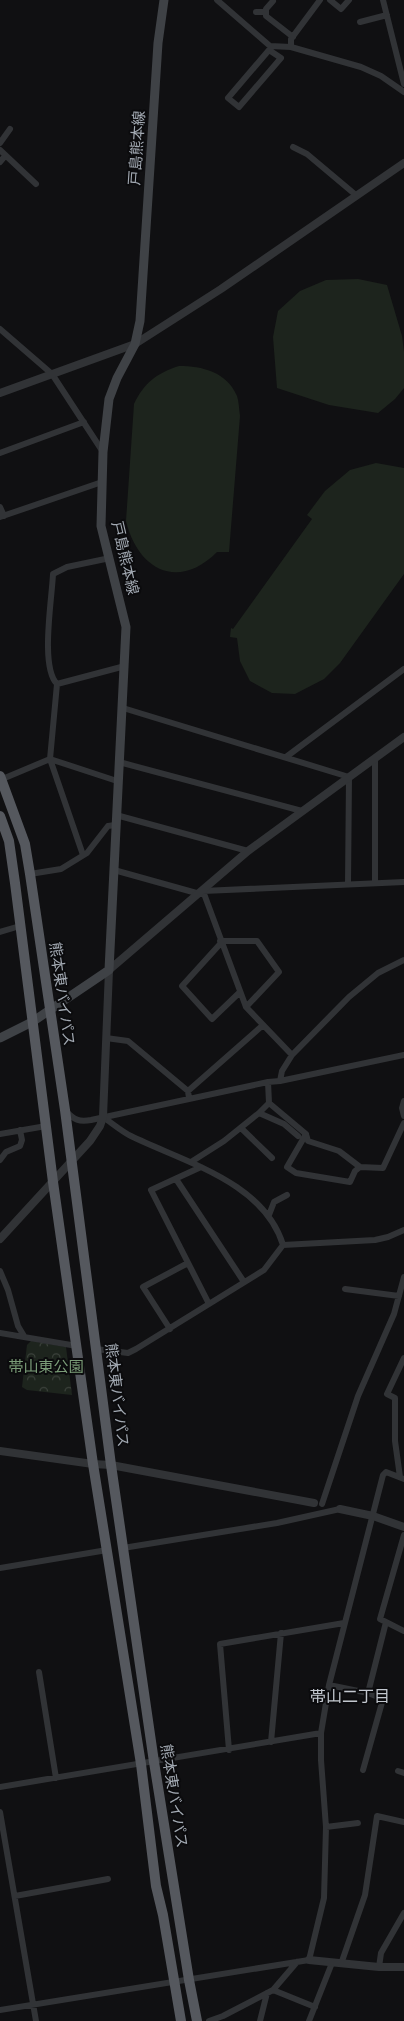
<svg xmlns="http://www.w3.org/2000/svg" width="404" height="2021" viewBox="0 0 404 2021" font-family="'Public Sans','Noto Sans JP',sans-serif">
<style>
.park{fill:url(#park-crowns)}
.pitch{fill:#1d241d}
.lines{fill:none;stroke-linecap:round;stroke-linejoin:round}
.minor{stroke:#313336;stroke-width:6}
.tertiary{stroke:#313336;stroke-width:8}
.secondary{stroke:#3f4246;stroke-width:9}
.trunk{stroke:#55585e;stroke-width:10}
.labels{text-anchor:middle;stroke-width:4;stroke-linejoin:round;paint-order:stroke}
.street-label{font-size:15px;fill:#a2a9b2;stroke:#0b0b0d}
.park-label{font-size:15px;fill:#7b9d78;stroke:#0b0b0d}
.neighbourhood-label{font-size:16px;fill:#c2c7ce;stroke:#0b0b0d}
</style>
<defs>
<pattern id="park-crowns" width="20" height="18" patternUnits="userSpaceOnUse" patternTransform="scale(1.25)"><rect width="20" height="18" fill="#1d241d"/><path d="M2 6a3 3 0 1 1 6 0M12 15a3 3 0 1 1 6 0" fill="none" stroke="#3b413b"/></pattern>
</defs>
<rect width="100%" height="100%" fill="#101012"/>
<!-- park -->
<path class="park" d="M31,1341l35,6 6,48 -45,-5 -5,-3 5,-42z"/>
<!-- pitch -->
<path class="pitch" d="M358,279l29,6 15,51 2,16v36l-9,11 -17,14 -49,-8 -52,-17 -4,-51 5,-26 22,-20 26,-11z
M179,366c23,0 48,6 58,30 2,6 2,14 3,20l-11,136h-12c-39,39 -79,18 -91,-31l8,-117c10,-21 23,-31 45,-38z
M376,463l28,5v106l-64,89 -16,16 -29,15 -23,-1 -22,-12 -10,-20 -3,-23 -7,-1 1,-9 2,1 79,-110 -5,-4 18,-24 25,-21z"/>
<g class="lines">
<!-- minor -->
<path class="minor" d="M217,0l53,46 21,1
M320,0l-29,39v8l70,20 20,9 23,16
M330,0l11,9 8,-9
M383,0l21,84
M273,1l-7,8v7l27,21
M256,12h10
M360,22l27,-7
M269,50l12,8 -42,49 -11,-9z
M0,143l10,-14
M293,147l14,7 50,42
M0,150l36,34
M0,162l5,-6
M0,329l52,45 51,78
M0,453l84,-31
M0,507l4,9
M0,517l102,-35
M57,684c-17,-17 -5,-85 -4,-110l14,-7 43,-9
M123,708l226,69 -1,107
M286,757l118,-88
M119,762l183,49
M0,780l50,-21 67,22
M116,815l132,36
M83,855l-33,-96 7,-75 68,-18
M114,870l86,24
M30,874l31,-5 26,-16 21,-27 7,-1
M375,883v-124
M0,932l20,-6
M220,941h37l22,31 -33,35
M221,943l-39,43 30,33 28,-27
M106,1038l22,3 60,50 1,7
M292,1055l-46,-48 -43,-116 201,-9
M280,1081l2,-10 10,-16 57,-58 29,-24 26,-13
M268,1082l1,21
M188,1091l75,-66
M404,1101l-2,7 2,8
M66,1111c8,9 13,11 25,9l177,-38 12,-1 124,-26
M103,1117c9,6 18,14 28,19 53,26 133,46 152,109
M241,1128l31,30
M0,1134l46,-8
M306,1134l-19,33 9,6 54,9 5,-11 5,-4
M298,1136l-14,-12 -25,-11 10,-10 37,31 2,7 31,10 21,16 23,1 21,-45
M0,1160l6,-8 14,-6 2,-6 -2,-10
M191,1162l33,-21 35,-28
M201,1167l-50,23 58,114
M176,1179l68,103
M269,1215l5,-13 13,-7
M283,1245l92,-5 13,-3 16,-7
M0,1271l8,19 10,36 6,10
M345,1289l54,7
M170,1329l-27,-42 45,-24
M0,1333l77,13
M96,1349l32,4 8,-4 128,-79 19,-25
M400,1477l-5,-36v-43l-8,-4 17,-36
M322,1504l36,-108 36,-82 10,-37
M404,1535l-24,84 24,12
M123,1548l154,-25 63,-14
M0,1568l107,-18
M39,1672l17,106
M329,1685l39,8 15,6 -20,71
M368,1693l18,-71
M271,1742l10,-109
M229,1750l-9,-106 124,-21
M398,1771l6,2
M0,1787l321,-54
M0,1812l36,209
M326,1827l32,-4
M15,1896l93,-17
M341,1964l24,-69 12,-79 27,6
M379,1967l2,-14 23,-40
M273,1990l42,17
M0,2010l309,-50 15,-62 2,-71 -5,-67v-27l8,-48 54,-210 3,-3 18,7
M209,2021l14,-5 50,-26 24,-28
M260,2021l7,-28
M309,2021l23,-58"/>
<!-- tertiary -->
<path class="tertiary" d="M0,393l135,-49 86,-55 183,-126
M0,1239l90,-98 10,-15 3,-9 6,-147 139,-119 156,-114
M0,1451l93,13 18,1 203,38
M340,1509l33,7 31,11
M309,1960l70,7h25"/>
<!-- secondary -->
<path class="secondary" d="M0,1038l32,-16 77,-52 17,-343 -25,-101 2,-74 6,-53 8,-21 18,-34 5,-23 18,-278 6,-43"/>
<!-- trunk -->
<path class="trunk" d="M0,776l25,68 5,30 35,236 46,355 43,297 35,218 8,41
M0,816l9,25 6,42 38,299 40,282 48,300 15,122 7,29 18,106"/>
</g>
<g class="labels">
<!-- street labels -->
<g class="street-label">
<text transform="translate(137 148) rotate(-86)" y="5">戸島熊本線</text>
<text transform="translate(125 558) rotate(77)" y="5">戸島熊本線</text>
<text transform="translate(62 994) rotate(82)" y="5">熊本東バイパス</text>
<text transform="translate(117 1395) rotate(83)" y="5">熊本東バイパス</text>
<text transform="translate(174 1796) rotate(81)" y="5">熊本東バイパス</text>
</g>
<!-- park labels -->
<g class="park-label">
<text x="46" y="1372">帯山東公園</text>
</g>
<!-- neighbourhood labels -->
<g class="neighbourhood-label">
<text x="350" y="1702">帯山二丁目</text>
</g>
</g>
</svg>
